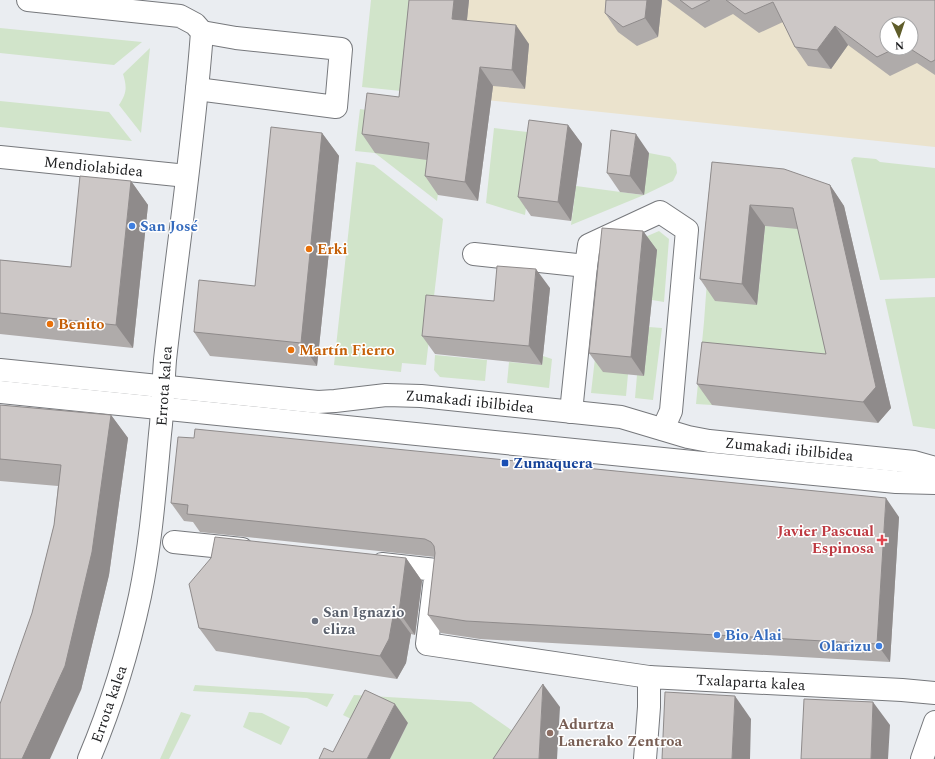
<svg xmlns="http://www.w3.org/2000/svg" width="935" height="759" viewBox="0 0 935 759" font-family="Spectral,serif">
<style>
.education{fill:#ebe3cd;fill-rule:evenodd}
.green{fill:#d1e4ca}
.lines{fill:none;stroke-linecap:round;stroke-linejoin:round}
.minor-casing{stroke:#76787c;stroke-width:24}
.minor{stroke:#fff;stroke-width:22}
.wall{fill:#afabaa;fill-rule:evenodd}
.shaded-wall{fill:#8f8b8b}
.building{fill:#ccc7c6;stroke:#8f8b8b}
.shop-dot{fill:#3f7fe0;stroke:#fff;stroke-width:1.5}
.food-dot{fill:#e8710a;stroke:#fff;stroke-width:1.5}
.transit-dot{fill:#1a4fb4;stroke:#fff;stroke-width:1.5}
.health-dot{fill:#e0444e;stroke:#fff;stroke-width:1.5}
.worship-dot{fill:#6b7280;stroke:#fff;stroke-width:1.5}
.education-dot{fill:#8d6e63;stroke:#fff;stroke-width:1.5}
.labels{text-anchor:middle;stroke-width:3;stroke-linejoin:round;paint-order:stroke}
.street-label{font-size:15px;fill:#202123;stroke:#fff}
.shop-label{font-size:15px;font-weight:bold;fill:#366cbe;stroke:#fff;text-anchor:start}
.food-label{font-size:15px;font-weight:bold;fill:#c56008;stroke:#fff;text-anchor:start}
.transit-label{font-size:15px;font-weight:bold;fill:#164399;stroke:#fff;text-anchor:start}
.health-label{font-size:15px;font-weight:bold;fill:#be3a42;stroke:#fff;text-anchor:end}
.worship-label{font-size:15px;font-weight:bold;fill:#5b616d;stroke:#fff;text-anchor:start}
.education-label{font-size:15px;font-weight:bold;fill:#785e54;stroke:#fff;text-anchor:start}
</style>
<rect width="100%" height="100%" fill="#eaedf1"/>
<!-- education -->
<path class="education" d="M410,0h525v147l-534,-56zM887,24h24v24h-24z"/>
<!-- green -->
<path class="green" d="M371,0h39l-9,91 -39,-4z
M0,28l142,14 -28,23 -114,-12z
M150,48l-9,85 -22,-28c8,-12 8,-18 4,-31z
M0,101l109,11 23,29 -132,-14z
M360,109l20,3 62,50 -5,39 -62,-48 -20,-2z
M494,128l42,5 -11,82 -39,-12z
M649,153l21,4 6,7 1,9 -4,8 -29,14 -73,30 5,-39 67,9z
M854,157l22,2 4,3 55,6v110l-55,2 -29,-120z
M356,162l18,3 69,54 -17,146 -24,-2 -1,9 -67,-7z
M765,226l43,3 31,137 -123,-3 -4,42 -16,-1 8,-82 6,-82 47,65z
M659,231l10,8 -5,63 -12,-2 -30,-53z
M607,254l21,120 -2,22 -35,-3z
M935,297v132l-22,-3 -28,-127z
M649,327l13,1 -9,72 -18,-2 2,-23h7z
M435,355l52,5 -2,21 -45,-4 -6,-7z
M543,356l9,3 -3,29 -42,-5 2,-21 33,3z
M195,685l139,9 -7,13 -20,-9 -114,-7z
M354,695l117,7 59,41 -11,16h-129l18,-36 -39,5 -26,-13z
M181,712l10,3 -22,44h-9z
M249,712l13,1 28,14 -9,18 -38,-18z"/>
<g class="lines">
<!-- minor casing -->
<g class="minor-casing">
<g id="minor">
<path d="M28,0l152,16 15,8 7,8c-8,110 -25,219 -37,328 -2,25 -2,50 -5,74 -5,54 -9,109 -20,162 -12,56 -29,111 -51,163"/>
<path d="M197,89l139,18 5,-58 -105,-11 -34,-6"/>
<path id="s1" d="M0,157l187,19"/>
<path d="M474,254l112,12"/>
<path id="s2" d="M0,370l318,32 17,-1 51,-6 35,1 200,21 67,20 21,4 205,21 21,6"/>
<path d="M0,392l762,77 134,13 39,1"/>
<path d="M571,412l15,-146 3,-21 71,-33 27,18 -16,181 -8,18"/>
<path d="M174,542l68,7"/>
<path d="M382,564l54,6 -9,74 222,33"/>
<path id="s3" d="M645,759l4,-52v-30l253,13 33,3"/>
<path d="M922,759l13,-37"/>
</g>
</g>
<!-- minor -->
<use href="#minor" class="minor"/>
</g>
<!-- wall -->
<path class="wall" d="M409,0h60l-2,20 62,24 -4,45 -32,-3 -15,115 -40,-6 -13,-19 2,-16 -52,-7 -13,-19 37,-37z
M606,0h56l-4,37 -21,9 -19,-14 -13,-19z
M667,0h268v75l-18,-12 -27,13 -42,-31 -17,24 -23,-3 -13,-19 -12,-25 -24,11 -26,-19 -28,14zM911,24v24h-24z
M568,125l14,19 -11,77 -40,-5 -13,-19z
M322,133l17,23 -22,210 -107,-10 -16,-24 61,-46z
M649,153l-5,42 -24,-3 -13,-19z
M712,162l118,23 14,21 47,202 -13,15 -166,-18 -15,-21 129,-30 -28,-125 -33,-3 -8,79 -42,-4 -15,-22z
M131,181l17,24 -15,143 -133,-14v-74l71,7z
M643,231l14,19 -13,126 -41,-4 -14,-19z
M550,288l-8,77 -107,-11 -13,-18 72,-35z
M0,405l111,10 17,23 -19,137 -28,115 -49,-77 22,-88 4,-39 -58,-5z
M171,503l728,14 -9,145 -410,-23 -39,-6 -13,-18 7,-58 -235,-25 -7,-10 -9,-1z
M406,558l16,23 -7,54 -4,-1 -5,29 -9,16 -181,-28 -17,-23z"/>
<!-- shaded-wall -->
<path class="shaded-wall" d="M454,0h15l-4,38 -13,-19z
M647,0h15l-4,37 -13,-19z
M516,25l13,19 -4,45 -13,-19z
M835,26l13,19 -17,24 -14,-19z
M480,67l13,19 -15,115 -13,-19z
M568,125l14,19 -11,77 -13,-19z
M322,133l17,23 -22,210 -16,-23z
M636,134l13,19 -5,42 -14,-19z
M131,181l17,24 -15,143 -17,-23z
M830,185l14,21 47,202 -13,15 -15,-21z
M750,205l15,21 -8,79 -15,-21z
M643,231l14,19 -13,126 -13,-19z
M536,269l14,19 -8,77 -13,-19z
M111,415l17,23 -19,137 -28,115 -31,69h-28z
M886,498l13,19 -9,145 -13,-18z
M406,558l16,23 -7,54 -16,-23z
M394,611l17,23 -5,29 -9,16 -17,-23z
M543,684l17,23 -3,52h-18z
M735,696l16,23 -1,40h-18z
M873,702l17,23 -2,34h-17z
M395,704l13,19 -18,36h-23z"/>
<!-- building -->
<path class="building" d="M409,0h45l-2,19 64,6 -4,45 -32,-3 -15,115 -40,-6 4,-33 -67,-9 5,-41 32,4z
M606,0h41l-2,18 -22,9 -18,-14z
M680,0h30l-18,9z
M726,0h209v60l-4,2 -22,-14h2v-24h-24v24h9l-19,9 -42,-31 -18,24 -22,-3 -22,-45 -28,12z
M529,120l39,5 -10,77 -40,-5z
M271,127l51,6 -21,210 -107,-11 5,-52 56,6z
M611,130l25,4 -6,42 -23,-3z
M712,162l72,7 46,16 46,202 -13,15 -166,-18 5,-42 124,12 -33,-146 -43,-3 -8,79 -42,-5z
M80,176l51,5 -15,144 -116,-12v-53l71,7z
M602,228l41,3 -12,126 -42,-4z
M497,266l39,3 -7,77 -107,-10 4,-41 68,6z
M0,405l111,10 -19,137 -27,114 -43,93h-22v-55l32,-91 22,-88 7,-60 -61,-6z
M195,429l691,69 -9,146 -411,-23 -38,-6 7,-62 -1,-7 -3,-4 -6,-3 -238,-25 1,-9 -17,-2 7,-66 16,1z
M215,537l191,21 -7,54 -5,-1 -5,28 -9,17 -181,-28 -10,-44 22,-26z
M543,684l-4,75h-46z
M365,690l30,14 -28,55h-48l5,-11 9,4z
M665,692l70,4 -3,63h-70z
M804,699l69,3 -2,57h-70z"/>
<!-- markers -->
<g class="shop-dot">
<circle cx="132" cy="226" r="4"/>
<circle cx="717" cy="635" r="4"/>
<circle cx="879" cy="646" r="4"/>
</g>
<g class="food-dot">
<circle cx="309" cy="249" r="4"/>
<circle cx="50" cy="324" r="4"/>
<circle cx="291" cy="350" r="4"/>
</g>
<rect class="transit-dot" x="501" y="459" width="8" height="8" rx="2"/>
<path class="health-dot" d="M880 534h4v4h4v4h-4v4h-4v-4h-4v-4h4z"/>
<circle class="worship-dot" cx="315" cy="621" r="4"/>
<circle class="education-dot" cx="550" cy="733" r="4"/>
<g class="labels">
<!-- street labels -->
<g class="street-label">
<text dy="5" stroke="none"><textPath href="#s1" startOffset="94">Mendiolabidea</textPath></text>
<text transform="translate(164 386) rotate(-86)" y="5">Errota kalea</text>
<text dy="5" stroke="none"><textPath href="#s2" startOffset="472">Zumakadi ibilbidea</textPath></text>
<text dy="5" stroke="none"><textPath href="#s2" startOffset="796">Zumakadi ibilbidea</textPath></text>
<text dy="5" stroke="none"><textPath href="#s3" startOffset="184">Txalaparta kalea</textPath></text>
<text transform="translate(109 704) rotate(-71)" y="5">Errota kalea</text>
</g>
<!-- shop labels -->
<g class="shop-label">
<text x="140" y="231">San José</text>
<text x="725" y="640">Bio Alai</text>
<text x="871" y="651" text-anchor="end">Olarizu</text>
</g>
<!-- food labels -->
<g class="food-label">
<text x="317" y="254">Erki</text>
<text x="58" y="329">Benito</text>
<text x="299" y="355">Martín Fierro</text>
</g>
<!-- transit labels -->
<g class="transit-label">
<text x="513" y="468">Zumaquera</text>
</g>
<!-- health labels -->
<g class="health-label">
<text x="874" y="536">Javier Pascual<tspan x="874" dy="17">Espinosa</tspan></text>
</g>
<!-- worship labels -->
<g class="worship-label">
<text x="323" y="617">San Ignazio<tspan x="323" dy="17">eliza</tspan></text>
</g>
<!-- education labels -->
<g class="education-label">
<text x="558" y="729">Adurtza<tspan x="558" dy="17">Lanerako Zentroa</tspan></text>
</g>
</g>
<!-- north arrow -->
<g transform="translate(899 36) rotate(177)"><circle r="19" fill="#ffffff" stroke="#a6a6a7"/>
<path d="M0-3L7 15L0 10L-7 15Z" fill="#5f5d2a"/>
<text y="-6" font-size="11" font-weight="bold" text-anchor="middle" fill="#202123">N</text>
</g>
</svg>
